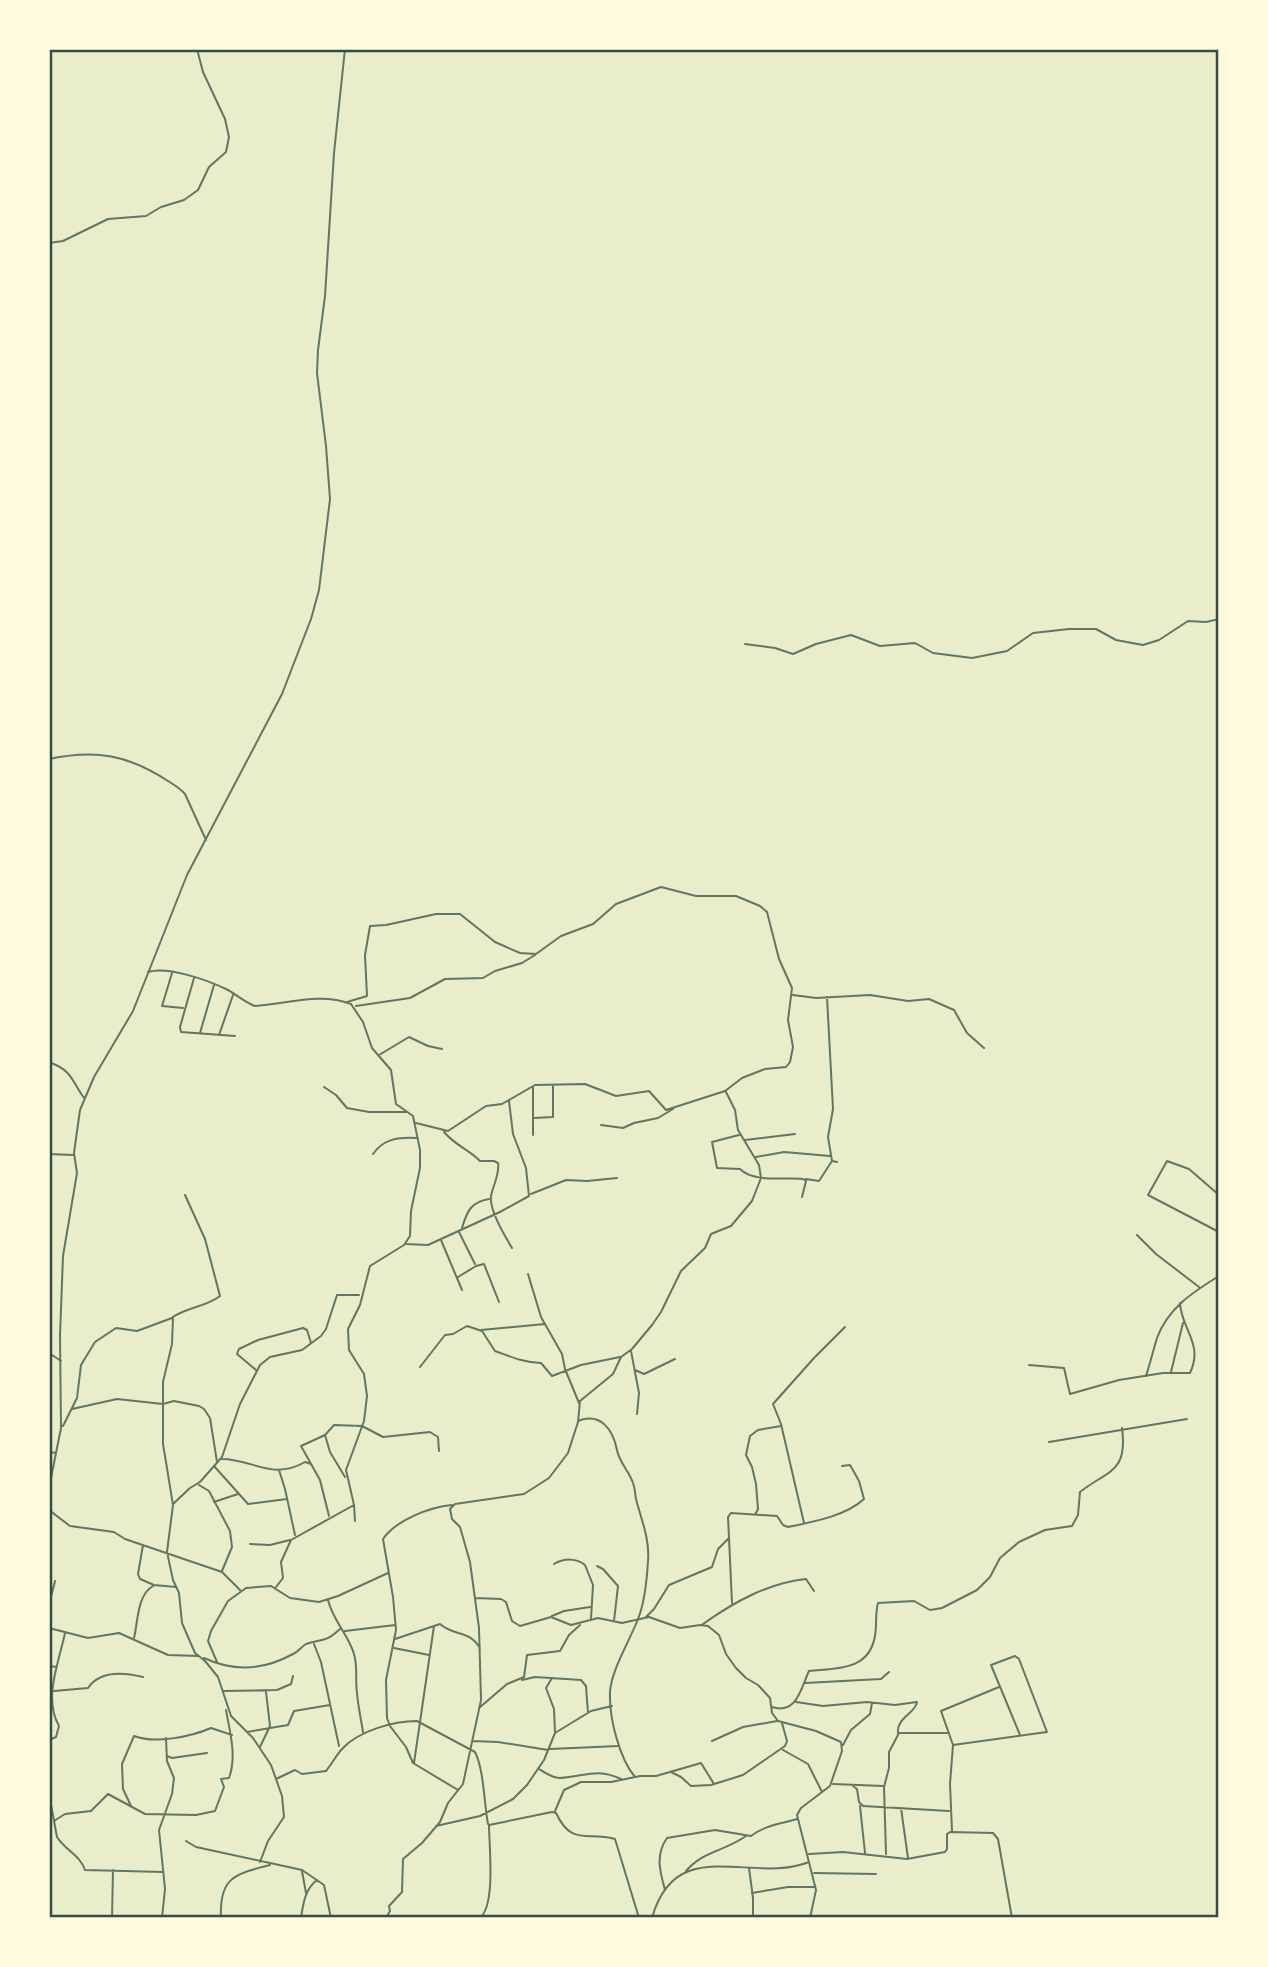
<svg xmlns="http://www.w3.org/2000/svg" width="1268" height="1967" viewBox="0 0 1268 1967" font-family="Arial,sans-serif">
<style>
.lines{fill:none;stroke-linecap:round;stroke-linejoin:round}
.minor{stroke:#617663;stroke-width:2}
.neatline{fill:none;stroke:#344e41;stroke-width:2.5}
</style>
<rect width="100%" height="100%" fill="#e9edc9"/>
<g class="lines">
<!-- minor -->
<path class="minor" d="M49,243l14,-2 45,-22 38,-3 15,-9 23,-7 14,-10 11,-23 17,-15 3,-15 -4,-18 -22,-47 -6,-23
M745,644l30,4 18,6 23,-10 35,-9 29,11 35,-3 18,10 39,5 35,-7 26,-18 36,-4h27l20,11 27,5 16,-5 29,-19 18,1 13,-3
M49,759c47,-10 79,-4 119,22 6,4 12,7 17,13l21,46
M148,972c20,-6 59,8 78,17 10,5 18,13 29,17 32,-2 65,-14 96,-2l12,18 9,26 19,22 5,34 17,12 7,34v18l-9,43 -1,25 -6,9 -34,21 -10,39 -12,24 1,21 15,24 3,22 -3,25 -18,49 8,35 1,16
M172,973l-10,33 21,2
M194,978l-14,49 1,5 54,4
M793,995l23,3 54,-3 38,6 21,-2 25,11 13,23 17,15
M827,997l6,112 -5,28 4,24
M347,1002l20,-6 -2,-41 5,-29 16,-1 50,-11h24l35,28 25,11 16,1 25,-18 32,-12 23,-20 45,-17 35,9h40l24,10 7,6 12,47 13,29 -4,32 5,27 -3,15 -4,5 -21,2 -23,9 -17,13 -59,19 -17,-19 -33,5 -31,-12 -50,1 -33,19 -16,2 -38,25 -32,-8
M356,1006l54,-8 35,-19 38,-1 12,-7 27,-8 13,-8
M200,1033l14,-48
M219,1035l14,-40
M379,1055l30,-18 19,9 14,3
M49,1062c24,9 22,18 35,36
M324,1087l12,8 11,13 22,4h38
M533,1087v48
M533,1118l20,-1v-31
M601,1125l22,3 11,-5 24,-5 15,-9
M444,1132c12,14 24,17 36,29h14l4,2c2,11 -5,22 -7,33 -2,14 14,40 21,52
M739,1135l-27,7 5,26 23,1c14,14 44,8 63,10l3,2 -4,16
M745,1140l50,-6
M49,1154l24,1
M373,1154c11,-16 27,-17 44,-16
M756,1157l28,-5 46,4
M806,1179l13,2 13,-20 5,1
M531,1194l35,-14 21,1 30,-3
M185,1195l20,44 15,57c-14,11 -33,11 -47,21l-1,27 -9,38v62l10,61 -6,47 6,28 6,13 3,30 13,30 10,8 13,16 13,39 22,22 18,27 11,31 2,21 -16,24 -8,21
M1219,1195l-30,-26 -22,-8 -19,34 71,37
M462,1228c5,-17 9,-26 27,-29
M459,1232l16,32
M1137,1235l19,19 43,33
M441,1240l21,50
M406,1244l22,1 72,-33 29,-16 -3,-28 -13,-34 -4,-33
M528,1274l13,43 21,37 3,15 14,34
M458,1277l18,-11 8,-2 15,38
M481,1330l64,-6
M631,1351l8,42 -2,21
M49,1353l12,8
M1029,1365l35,3 6,26 49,-14 44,-7h27c14,-29 -9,-44 -10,-70
M420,1367l25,-32 8,-1 14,-8 15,5 13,20c17,6 26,11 46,12l11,13 29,-11 39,-8
M256,1370l-19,-16 2,-5 19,-9 45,-12 4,2 4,13
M635,1370l9,4 31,-15
M1171,1372l12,-49
M1146,1376c4,-12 7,-25 11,-38 11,-30 36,-46 62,-62
M72,1409l45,-10 46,5 11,-3 25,5 5,3 6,9 7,44
M578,1421c23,-9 35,9 39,29 2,12 12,21 16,33 2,5 2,10 3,16 5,20 14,40 12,62 -1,17 -3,41 -10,58 -8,21 -27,52 -28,73 -1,25 9,66 25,85
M63,1426l14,-28 4,-33 14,-23 21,-14 21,3 35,-13
M325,1435l-24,11 19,34 9,36
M1049,1442l138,-23
M49,1452l7,1
M222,1459c31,0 50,22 83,3l6,2
M214,1466l34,38 39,-5
M279,1470l6,19 10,46
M345,1477l-15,-25 -5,-17 9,-10 28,1 21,11 47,-5 8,5 1,14
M199,1485l10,6 21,40 2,16 -10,24
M49,1488l12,-60 -1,-92 3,-80 14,-83 -3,-20 6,-43 14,-33 39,-66 54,-136 95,-181 29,-75 8,-29 11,-91 -4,-53 -9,-73 1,-23 7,-54 9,-143 11,-104
M214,1502l24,-8
M173,1504l17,-16 10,-6 22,-25 18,-53 20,-39 10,-8 32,-7 19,-14 5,-7 11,-34h22
M452,1505c-22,2 -56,15 -69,34l10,58 3,33 -10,50 1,38 3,8 16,21 7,16 45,27
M49,1510l21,16 44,6 11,7 97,33 18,18
M755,1515l3,-6 -2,-25 -4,-17 -6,-12 4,-19 8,-6 23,-4
M804,1523l-23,-99 -8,-20 41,-46 31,-31
M729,1538l3,65
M250,1544l20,1 20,-5
M143,1545l-5,29 2,5 14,6 22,2
M554,1564c10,-6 23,-6 31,1l8,20 -2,34
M597,1566l6,3 15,17 -4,35
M276,1587l7,-9 -2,-16 10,-22 63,-35
M475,1598l26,1 5,3 6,19 8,5 31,-9 20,8 27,-7 24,5 27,-6 31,11 20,-3 8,1 11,9 7,19 10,14 10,10 12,7 12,13 2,15 6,8 38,10 25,11 1,9 -12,35 -29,22 -4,7 19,75 -6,28
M328,1600c5,21 20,34 26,54 4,13 1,26 3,39 1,13 4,26 6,39
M49,1605l6,-24
M552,1616l12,-5 26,-4
M646,1617l8,-8 15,-24 43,-18 6,-18 11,-11 -1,-21 3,-4 46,3 6,9 5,2c24,-5 58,-11 76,-28l-5,-18 -9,-16 -8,1
M703,1624c31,-22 65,-41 103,-45l8,12
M49,1628l39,10 31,-5 49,22 31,1
M345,1631l50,-6
M134,1638c4,-16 3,-43 19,-52
M395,1639l45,-15c15,13 28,5 40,24
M314,1644l7,18 18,84
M1219,1644l-2,4 2,5
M394,1648l35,7
M204,1658c30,14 60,12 89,-4 5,-2 8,-7 13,-10 16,-6 18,0 34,-15
M217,1662l-9,-21 3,-10 17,-30 18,-13 25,-2 19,12 29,4 19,-6 50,-23
M49,1666l8,1
M552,1678l-6,10 8,21 1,23
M522,1680l13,-3 46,3 5,6 2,27
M805,1683l76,-4 8,-7
M54,1691l34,-3c12,-18 35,-16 55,-11
M223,1691l54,-1 14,-6 2,-8
M796,1702l27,4 44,-4 28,3 22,-3c-1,11 -21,16 -19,31
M772,1707c25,8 29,-19 37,-36 28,-3 60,0 66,-35 2,-11 0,-23 3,-33l36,-2 16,9 12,-2 35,-18 13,-13 10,-19 19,-16 26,-12 27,-4 6,-11 2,-23c28,-22 48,-19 42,-64
M479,1708l28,-24 17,-7 3,-22 33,-4 9,-16 11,-10
M247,1732l41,-7 6,-14 36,-6
M49,1740l7,-3 3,-11c-16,-28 0,-64 6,-93
M473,1741l25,1 50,8
M712,1741l31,-14 34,-6
M843,1745l8,-15 19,-16 2,-11
M953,1745l94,-13 -28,-73 -4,-3 -24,9 29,70
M260,1747l10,-21 -4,-34
M550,1749l68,-3
M783,1750l25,14 14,28
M167,1756l5,2 35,-5
M414,1763l20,-137
M539,1769c6,4 13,9 21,9 24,-1 36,-11 61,1
M671,1772l10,5 10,9 20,-1 32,-10 42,-29 2,-5 -5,-18
M276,1779l19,-9 7,4 24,-3c6,-7 10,-16 17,-23 16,-17 50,-27 74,-27l58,31c9,18 9,51 13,72
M833,1784l50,2
M853,1786l4,3 2,13 4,4 86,5
M49,1794l8,43c8,13 23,18 28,33l78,2
M131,1806l-8,-17 -1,-25 12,-28c21,8 56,1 77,-8l21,7
M860,1806l5,47
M901,1808l7,50
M555,1811l9,-21 17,-8h30l29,-6h16l45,-13 13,21
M54,1821l11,-7 26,-3 17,-17 37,20 51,1 19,-4 9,-24 -3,-8 8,-1c8,-22 1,-45 -3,-68
M436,1826l44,-10 33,-17 14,-14 17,-25 11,-27 36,-22 21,-5
M952,1831l-2,-47 3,-39 -12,-34 58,-24
M186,1841l10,6 106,23 22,15 7,33
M809,1854l34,-2 64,7 38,-7 2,-3v-15l3,-2 43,1 5,6 14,79
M886,1854l-2,-67 5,-19v-16l10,-19h48
M749,1868l4,30v20
M302,1871l4,22
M686,1871c17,-20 39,-20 60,-35
M814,1873l62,1
M665,1890c-5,-18 -10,-35 2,-52l48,-8 36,6c14,-11 30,-12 46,-17
M752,1893l36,-6h26
M112,1918l1,-48
M162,1918l3,-29 -6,-59 13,-36 2,-16 -7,-17 -1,-23
M221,1918c-2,-40 13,-44 49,-53
M301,1918c2,-14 4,-29 16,-38
M386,1918l4,-7 -1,-5 13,-14 1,-33 19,-16 18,-21 8,-19 15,-19 18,-84 -2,-72 -9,-66 -10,-35 -8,-8 -2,-10 5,-5 69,-10 25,-16 19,-25 10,-31 2,-21 33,-27 8,-17 11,-8 20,-24 9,-13 20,-41 24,-23 6,-14 20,-8 21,-25 9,-23 -2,-13 -21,-35 -3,-20 -9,-18
M480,1918c16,-14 9,-72 9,-93l63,-13 4,1c16,34 31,18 59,26l24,79
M652,1918c24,-86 100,-33 157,-56"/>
</g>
<!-- border -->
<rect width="1268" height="1967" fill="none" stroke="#fefae0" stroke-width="102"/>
<rect x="51" y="51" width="1166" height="1865" class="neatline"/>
</svg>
